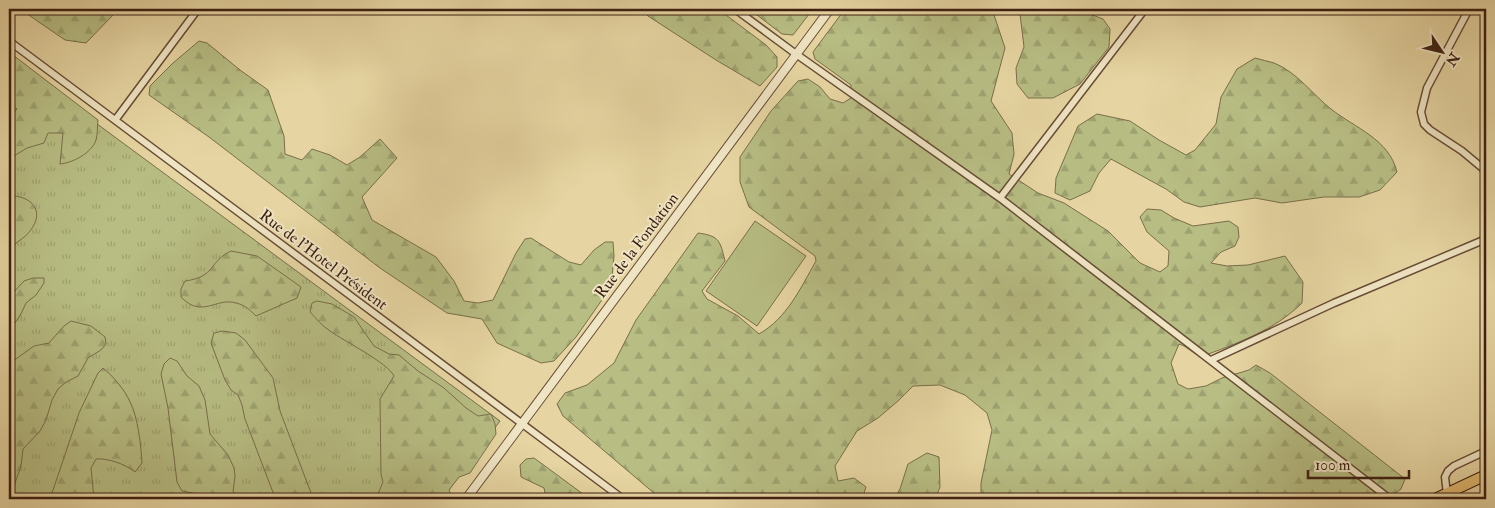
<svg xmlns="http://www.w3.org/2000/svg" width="1495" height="508" viewBox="0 0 1495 508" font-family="'IM FELL Double Pica',serif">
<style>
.grass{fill:url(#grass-tufts);stroke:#7a6e4a}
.forest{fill:url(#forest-firs);stroke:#7a6e4a}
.green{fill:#b7bd83;stroke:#7a6e4a}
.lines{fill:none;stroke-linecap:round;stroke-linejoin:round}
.minor-casing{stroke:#674c36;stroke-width:9}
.tertiary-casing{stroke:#674c36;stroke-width:10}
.trunk-casing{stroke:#3d1f12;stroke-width:12}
.minor{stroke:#efe4c3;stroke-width:6}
.tertiary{stroke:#efe4c3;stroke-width:8}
.trunk{stroke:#e3ba71;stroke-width:10}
.labels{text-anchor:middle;stroke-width:4;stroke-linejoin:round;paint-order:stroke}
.street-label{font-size:16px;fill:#3d1f12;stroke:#efe4c3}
</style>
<defs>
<pattern id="grass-tufts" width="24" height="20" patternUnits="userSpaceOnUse" patternTransform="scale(1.25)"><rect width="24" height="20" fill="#b7bd83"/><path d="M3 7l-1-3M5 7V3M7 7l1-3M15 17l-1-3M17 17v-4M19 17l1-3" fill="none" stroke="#9ea270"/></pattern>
<pattern id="forest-firs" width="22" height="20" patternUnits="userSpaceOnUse" patternTransform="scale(1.25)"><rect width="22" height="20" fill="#b7bd83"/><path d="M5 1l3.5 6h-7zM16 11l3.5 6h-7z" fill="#9ea270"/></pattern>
</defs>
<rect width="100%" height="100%" fill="#e6d5a2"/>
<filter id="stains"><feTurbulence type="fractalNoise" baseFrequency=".004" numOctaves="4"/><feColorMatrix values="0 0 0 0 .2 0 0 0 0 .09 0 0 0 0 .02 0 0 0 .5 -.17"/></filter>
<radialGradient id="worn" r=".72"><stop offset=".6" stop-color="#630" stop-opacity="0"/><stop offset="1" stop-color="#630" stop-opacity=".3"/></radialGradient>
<!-- grass -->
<path class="grass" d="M9,59l491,362 -58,78h-433z"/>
<!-- forest -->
<path class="forest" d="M20,9h109l-15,5 -28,29 -21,-3z
M642,9h76l48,36 11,12v10l-17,19 -44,-26 -68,-44z
M749,9h64l-20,26 -11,-1z
M845,9h147l13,39 -14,53 21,32 2,21 -5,20 29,19 26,10 44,28 32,32 20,9 8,-6 1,-15 -22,-19 -7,-15 7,-8 14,1 13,8 19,8 36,-5 9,6 1,10 -4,9 -14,6 -10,11 16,3 21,-1 37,-9 18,26 -1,21c-27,27 -66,41 -102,54l-16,-11 -5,-2 -8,19 7,21 10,5 18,-3 16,-8 27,-8 7,-5 14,8 135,106 -4,10 -14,10h-406v-16l11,-53 -5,-17 -22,-18 -25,-10 -27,1 -15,15 -20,17 -21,13 -22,35 3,15 16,-3 12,9 -4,12h-201l-98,-83 -6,-12 8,-11 22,-8 27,-22 22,-43 62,-87c22,3 22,8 27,28l-23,30 5,8 31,17 21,18c28,-16 41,-45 57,-73l-1,-5 -66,-49 -9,-25v-25l31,-46 27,-30 10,-2 12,8 10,12 13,4 8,-5v-13l-36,-26 -2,-7z
M1013,9h57l12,2 21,8 7,10 -1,18 -29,37 -27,14h-25l-11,-14 -1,-16 8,-21 -4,-33z
M199,41l8,2 33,27 28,20 16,46 1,18 17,6 10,-11 18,6 17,10 13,-8 20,-18 17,19 -35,39 10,23 64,37 18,24 10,20 14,2 15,-3 23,-47 9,-14 6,-1 38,24 12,3 13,-15 11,-8h8l1,14 -3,31 -35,50 -22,24 -13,2 -44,-20 -15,-24 -35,-6 -67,-45 -171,-131 -60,-42 1,-9 23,-23z
M9,52l89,68c-1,6 0,14 -2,20 -4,13 -24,23 -36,24l3,-31h-15l-4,10 -17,5 -18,11v-41l8,-9 -8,-7z
M1255,58c6,2 13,3 19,5 23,9 39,32 57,46 24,19 58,30 66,63l-17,18 -21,7h-35l-42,6 -27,-5 -55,9 -16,-5 -18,-13 -55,-30 -12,14 -9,18 -20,9 -15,-7 1,-15 22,-52 19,-12 33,7 29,19 27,15 9,-5 21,-26 5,-27 16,-28z
M9,196c22,-1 37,15 21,35 -5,7 -15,12 -21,18z
M231,251l26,5 44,31 -4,11 -41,18c-6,-6 -11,-11 -20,-13 -20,-6 -34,16 -55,-6v-8l4,-8c31,-4 24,-20 46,-30z
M33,278h11v5l-8,12 -10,8 -6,13 -11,15v-37h3l12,-13z
M317,301l15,3 22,13 20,29 15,8 10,1 19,16 26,17 22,20 12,8 13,-2 4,10 1,10 -26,39 -11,4 -10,13 2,5 -4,4h-68l-1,-5 5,-12 -2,-8 -1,-75 14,-23c-6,-13 -50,-35 -64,-45 -8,-5 -14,-13 -20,-19l2,-9z
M71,321l20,5 14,11 1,7 -5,6 -13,8 -10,18 -12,6 -8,7 -6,11 -6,20 -6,11 -17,18 -2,17 -7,20 -5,6v-128l25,-18 15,-3 15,-17z
M223,331l13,2 9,7 28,38 7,33 31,82 -4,6h-26l-7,-4 -29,-76 -3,-14 -4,-10 -7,-5 -6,-10 -14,-37 3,-10z
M170,358l7,3 10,15 12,10 6,14 5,34 18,21 6,13 1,8 -2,16 9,7h-35l-9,-5 -16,-3 -5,-9 -9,-74 -7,-34 3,-10z
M103,368c10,8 22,22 27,34 8,15 11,44 12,61l-7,9c-10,-8 -27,-14 -39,-13l-5,9 3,31h-44l29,-86 19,-40z
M927,453l12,4 1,30 -5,12h-41l6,-10 8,-25z
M534,458l49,36v5h-40l3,-1 -2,-10 -23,-11 -1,-12 6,-6z"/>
<!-- green -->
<path class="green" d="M755,221l51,35 -49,70 -51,-35z"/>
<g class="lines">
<!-- minor casing -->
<g class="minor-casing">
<path id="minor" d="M735,9l61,45 204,144 390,301
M1469,9l-42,79 -6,24 3,12 6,6 32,21 24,20
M9,41l614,458
M116,119l82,-110
M1000,198l145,-189
M1211,360l123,-57 152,-64
M1452,499l-5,-5 -2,-17 3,-6 6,-5 32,-15
M1481,499l5,-2"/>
</g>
<!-- tertiary casing -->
<g class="tertiary-casing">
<path id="tertiary" d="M466,499l364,-490"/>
</g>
<!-- trunk casing -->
<g class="trunk-casing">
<path id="trunk" d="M1435,499l51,-24"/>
</g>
<!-- minor -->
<use href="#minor" class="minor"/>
<!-- tertiary -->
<use href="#tertiary" class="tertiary"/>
<!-- trunk -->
<use href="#trunk" class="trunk"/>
</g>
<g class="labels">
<!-- street labels -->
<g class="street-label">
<text transform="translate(636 245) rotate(-53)" y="6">Rue de la Fondation</text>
<text transform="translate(324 259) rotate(37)" y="6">Rue de l'Hotel Président</text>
</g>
</g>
<!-- margin -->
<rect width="1495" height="508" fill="none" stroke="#e6d5a2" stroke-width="30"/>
<rect x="10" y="10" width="1475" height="488" fill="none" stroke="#3d1f12" stroke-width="2.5"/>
<rect x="15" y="15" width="1465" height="478" fill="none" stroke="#3d1f12"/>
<!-- north arrow -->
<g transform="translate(1442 52) rotate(125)" stroke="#efe4c3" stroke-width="4" paint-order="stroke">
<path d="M0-4L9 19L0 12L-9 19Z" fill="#3d1f12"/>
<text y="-8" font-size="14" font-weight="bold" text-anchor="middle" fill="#3d1f12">N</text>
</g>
<!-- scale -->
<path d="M1308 470v8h101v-8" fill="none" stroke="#3d1f12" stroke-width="2.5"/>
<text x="1315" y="470" font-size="15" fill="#3d1f12" stroke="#efe4c3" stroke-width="4" paint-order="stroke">100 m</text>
<rect width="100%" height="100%" filter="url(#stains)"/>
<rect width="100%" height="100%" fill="url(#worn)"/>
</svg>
